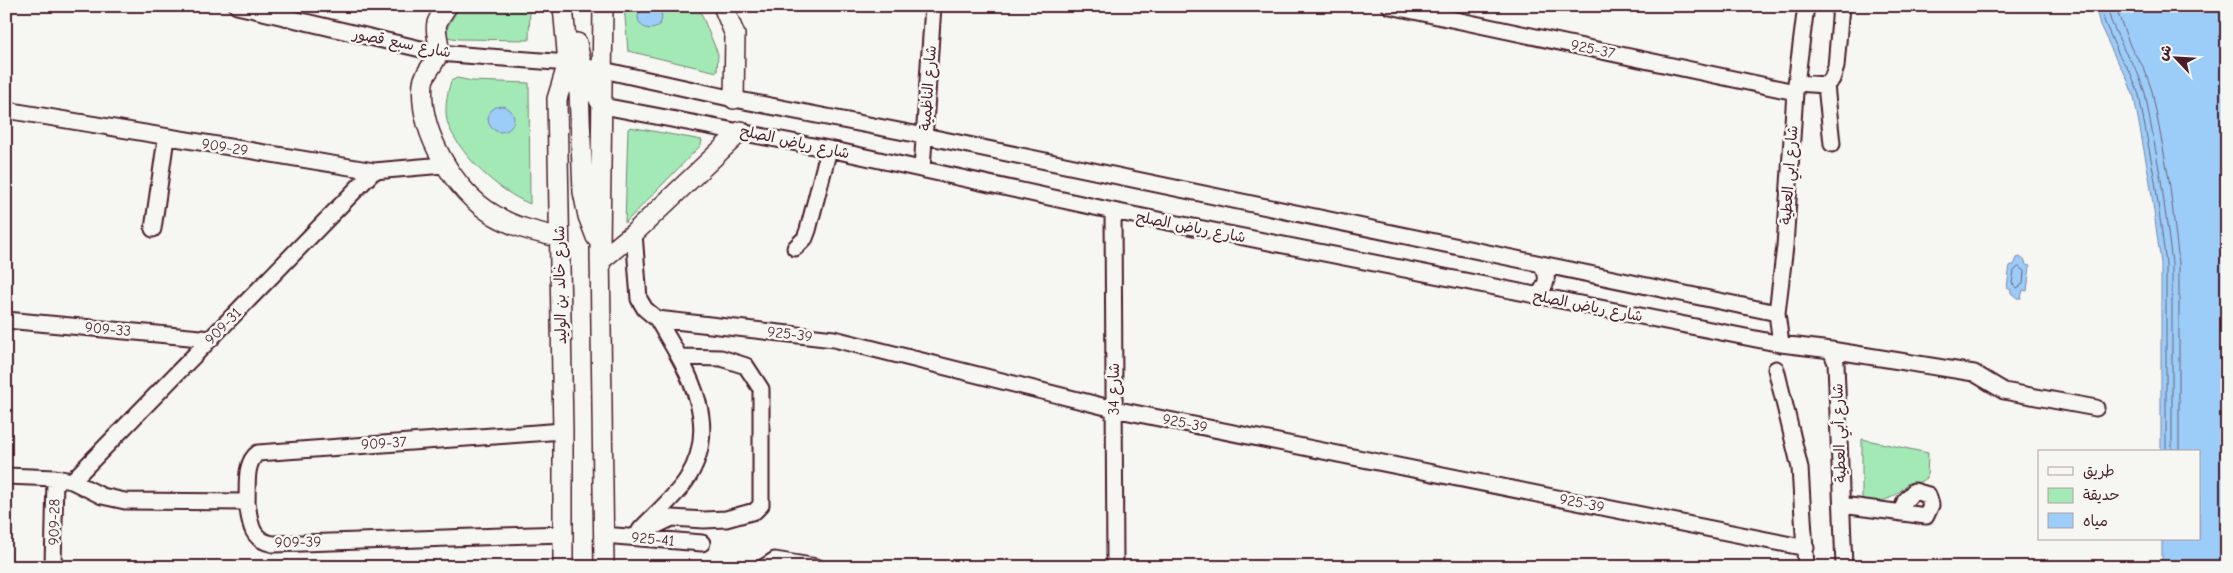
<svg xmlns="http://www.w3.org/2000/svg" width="2233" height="573" viewBox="0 0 2233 573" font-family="'Comic Neue','Playpen Sans Arabic',sans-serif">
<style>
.green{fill:#a2e9b6;stroke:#768470}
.water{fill:#9cccf8;stroke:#7b87a6}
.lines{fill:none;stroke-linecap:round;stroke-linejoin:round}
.shore{stroke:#6b647d;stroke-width:1}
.minor-casing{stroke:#4a1f2b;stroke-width:19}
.major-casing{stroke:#4a1f2b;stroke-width:22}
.minor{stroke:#f6f6f2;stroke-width:15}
.major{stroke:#f6f6f2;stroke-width:19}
.labels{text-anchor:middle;stroke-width:5;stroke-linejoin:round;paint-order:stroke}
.street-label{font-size:15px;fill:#4a1f2b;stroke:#f6f6f2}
</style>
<rect width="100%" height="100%" fill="#f6f6f2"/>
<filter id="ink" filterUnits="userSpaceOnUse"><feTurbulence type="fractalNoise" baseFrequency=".02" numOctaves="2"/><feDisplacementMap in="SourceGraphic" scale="10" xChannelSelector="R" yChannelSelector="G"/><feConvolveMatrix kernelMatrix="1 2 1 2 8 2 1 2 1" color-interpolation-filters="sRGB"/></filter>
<g filter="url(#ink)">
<!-- green -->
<path class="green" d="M460,6h70l-1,34 -70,-1 -13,-2 2,-11z
M624,6h74l20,48 -1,18 -89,-21z
M457,78l15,3 57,2 1,121c-33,-14 -66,-45 -81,-77 -6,-14 -2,-33 2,-46z
M630,127l72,13 -1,5 -76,78 3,-94z
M1862,439l66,14 -1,25 -7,4 -12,1c-16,18 -23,18 -46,20z"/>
<!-- water -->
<path class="water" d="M638 17a12 12 0 1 1 24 0a12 12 0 1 1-24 0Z
M2095,6h132v561h-65v-28h37v-87h-38v-188l-11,-82 -16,-85 -8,-21 -11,-19 -15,-32z
M488 119a13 13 0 1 1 26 0a13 13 0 1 1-26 0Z
M2020,257l5,4 1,4 4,1 -3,25 -4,-1 -2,8h-4l-6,-5v-3l-4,-2 3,-23h4l3,-7z"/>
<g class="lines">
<!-- shore -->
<path class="shore" d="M2100,6l5,17 14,32 12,19 8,21 16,86 11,83v188
M2107,6l4,15 14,31 12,19 8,22 16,87 11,83v189
M2115,6l16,42 13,20 8,23 17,88 10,84v189
M2019,267l5,4 -1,13 -6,4 -5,-5 2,-12z"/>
<!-- minor casing -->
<g class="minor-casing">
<path id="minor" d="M237,6l201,47 130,10 35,7 131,29 191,37 852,177
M1390,6l405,86
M1796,83l30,2 6,-6 4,-12 5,-61
M1826,85l6,59
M603,106l226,43 284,62 668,133 50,6 5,13 8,204
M6,110l368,61 70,-6
M922,169l11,-163
M1113,211l2,356
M153,229l13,-91
M634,233l5,66 6,10 12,10 177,20 280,70 692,139
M795,248l10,-10 3,-8 21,-81
M1538,296c8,-11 12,-19 4,-30
M6,320l205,19
M1781,344l-4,-31 8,-67 10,-154 11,-86
M1831,350l143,23 30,18 92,17
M1776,369l24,99 6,99
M6,476l49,2 17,3 30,15 23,5 122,1c3,20 3,38 26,42l290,-10
M72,481l302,-310
M247,502c1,-16 -3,-39 11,-49l305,-22
M1842,505l84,11 5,-11 -3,-10 -14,-4 -9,10 -4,12
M640,530c14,-15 37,-35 47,-51 36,-56 -1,-111 -30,-160
M603,535l99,8
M634,536l38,-18 32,2 22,-1 29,-8 6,-6v-116l-15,-23 -25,-8 -42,-1
M53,567l2,-89
M764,567l11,-7 42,7"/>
</g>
<!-- major casing -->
<g class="major-casing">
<path id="major" d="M447,6c-3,5 -8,11 -10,17 -3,9 4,21 1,30 -2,10 -14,20 -15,30 -5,48 31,108 71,132 20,12 41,17 64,22
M563,6l5,57 -11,36 6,332v136
M603,6l-3,242 4,319
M723,6l12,29 -1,64
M577,43l5,24 20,38
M568,63l4,15 7,13 4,101 5,24 8,21
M600,261l34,-28 107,-102"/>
</g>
<!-- minor -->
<use href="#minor" class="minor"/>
<!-- major -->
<use href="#major" class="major"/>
</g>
</g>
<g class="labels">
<!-- street labels -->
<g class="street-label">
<text transform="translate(402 43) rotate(11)" y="5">شارع سبع قصور</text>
<text transform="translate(1593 49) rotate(12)" y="5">925-37</text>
<text transform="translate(928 88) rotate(-86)" y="5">شارع الناظمية</text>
<text transform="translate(795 142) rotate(12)" y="5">شارع رياض الصلح</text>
<text transform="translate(225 147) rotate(9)" y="5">909-29</text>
<text transform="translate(1789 175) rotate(-86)" y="5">شارع ابي العطية</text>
<text transform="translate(1191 227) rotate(11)" y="5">شارع رياض الصلح</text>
<text transform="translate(560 285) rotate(-91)" y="5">شارع خالد بن الوليد</text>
<text transform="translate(1588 306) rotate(11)" y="5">شارع رياض الصلح</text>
<text transform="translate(223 326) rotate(-46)" y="5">909-31</text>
<text transform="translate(108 329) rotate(5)" y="5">909-33</text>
<text transform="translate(790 334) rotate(7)" y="5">925-39</text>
<text transform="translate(1114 389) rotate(-90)" y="5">شارع 34</text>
<text transform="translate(1185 423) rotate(11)" y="5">925-39</text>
<text transform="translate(1839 433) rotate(-92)" y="5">شارع أبي العطية</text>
<text transform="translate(384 443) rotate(-4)" y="5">909-37</text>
<text transform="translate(1582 503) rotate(11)" y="5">925-39</text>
<text transform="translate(54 522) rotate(-89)" y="5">909-28</text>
<text transform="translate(653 539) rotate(5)" y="5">925-41</text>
<text transform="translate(298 542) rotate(-1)" y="5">909-39</text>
</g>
</g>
<!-- margin -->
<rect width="2233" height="573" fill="none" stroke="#f6f6f2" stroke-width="25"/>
<rect x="12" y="12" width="2208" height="548" fill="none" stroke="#4a1f2b" stroke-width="2" filter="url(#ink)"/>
<!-- legend -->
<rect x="2038" y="450" width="162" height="90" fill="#f6f6f2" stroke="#b1a0a2"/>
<rect x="2048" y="467" width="25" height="8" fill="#f6f6f2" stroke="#b1a0a2"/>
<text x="2083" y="476" font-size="15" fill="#4a1f2b">طريق</text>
<rect x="2048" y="488" width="25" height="15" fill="#a2e9b6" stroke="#b1a0a2"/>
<text x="2083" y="500" font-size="15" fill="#4a1f2b">حديقة</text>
<rect x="2048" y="513" width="25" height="15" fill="#9cccf8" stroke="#b1a0a2"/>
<text x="2083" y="526" font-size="15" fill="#4a1f2b">مياه</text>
<!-- north arrow -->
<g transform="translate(2176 58) rotate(295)" stroke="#f6f6f2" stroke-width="4" paint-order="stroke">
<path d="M0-4L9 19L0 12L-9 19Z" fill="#4a1f2b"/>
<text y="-8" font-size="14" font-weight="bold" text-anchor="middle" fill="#4a1f2b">ش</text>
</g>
</svg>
